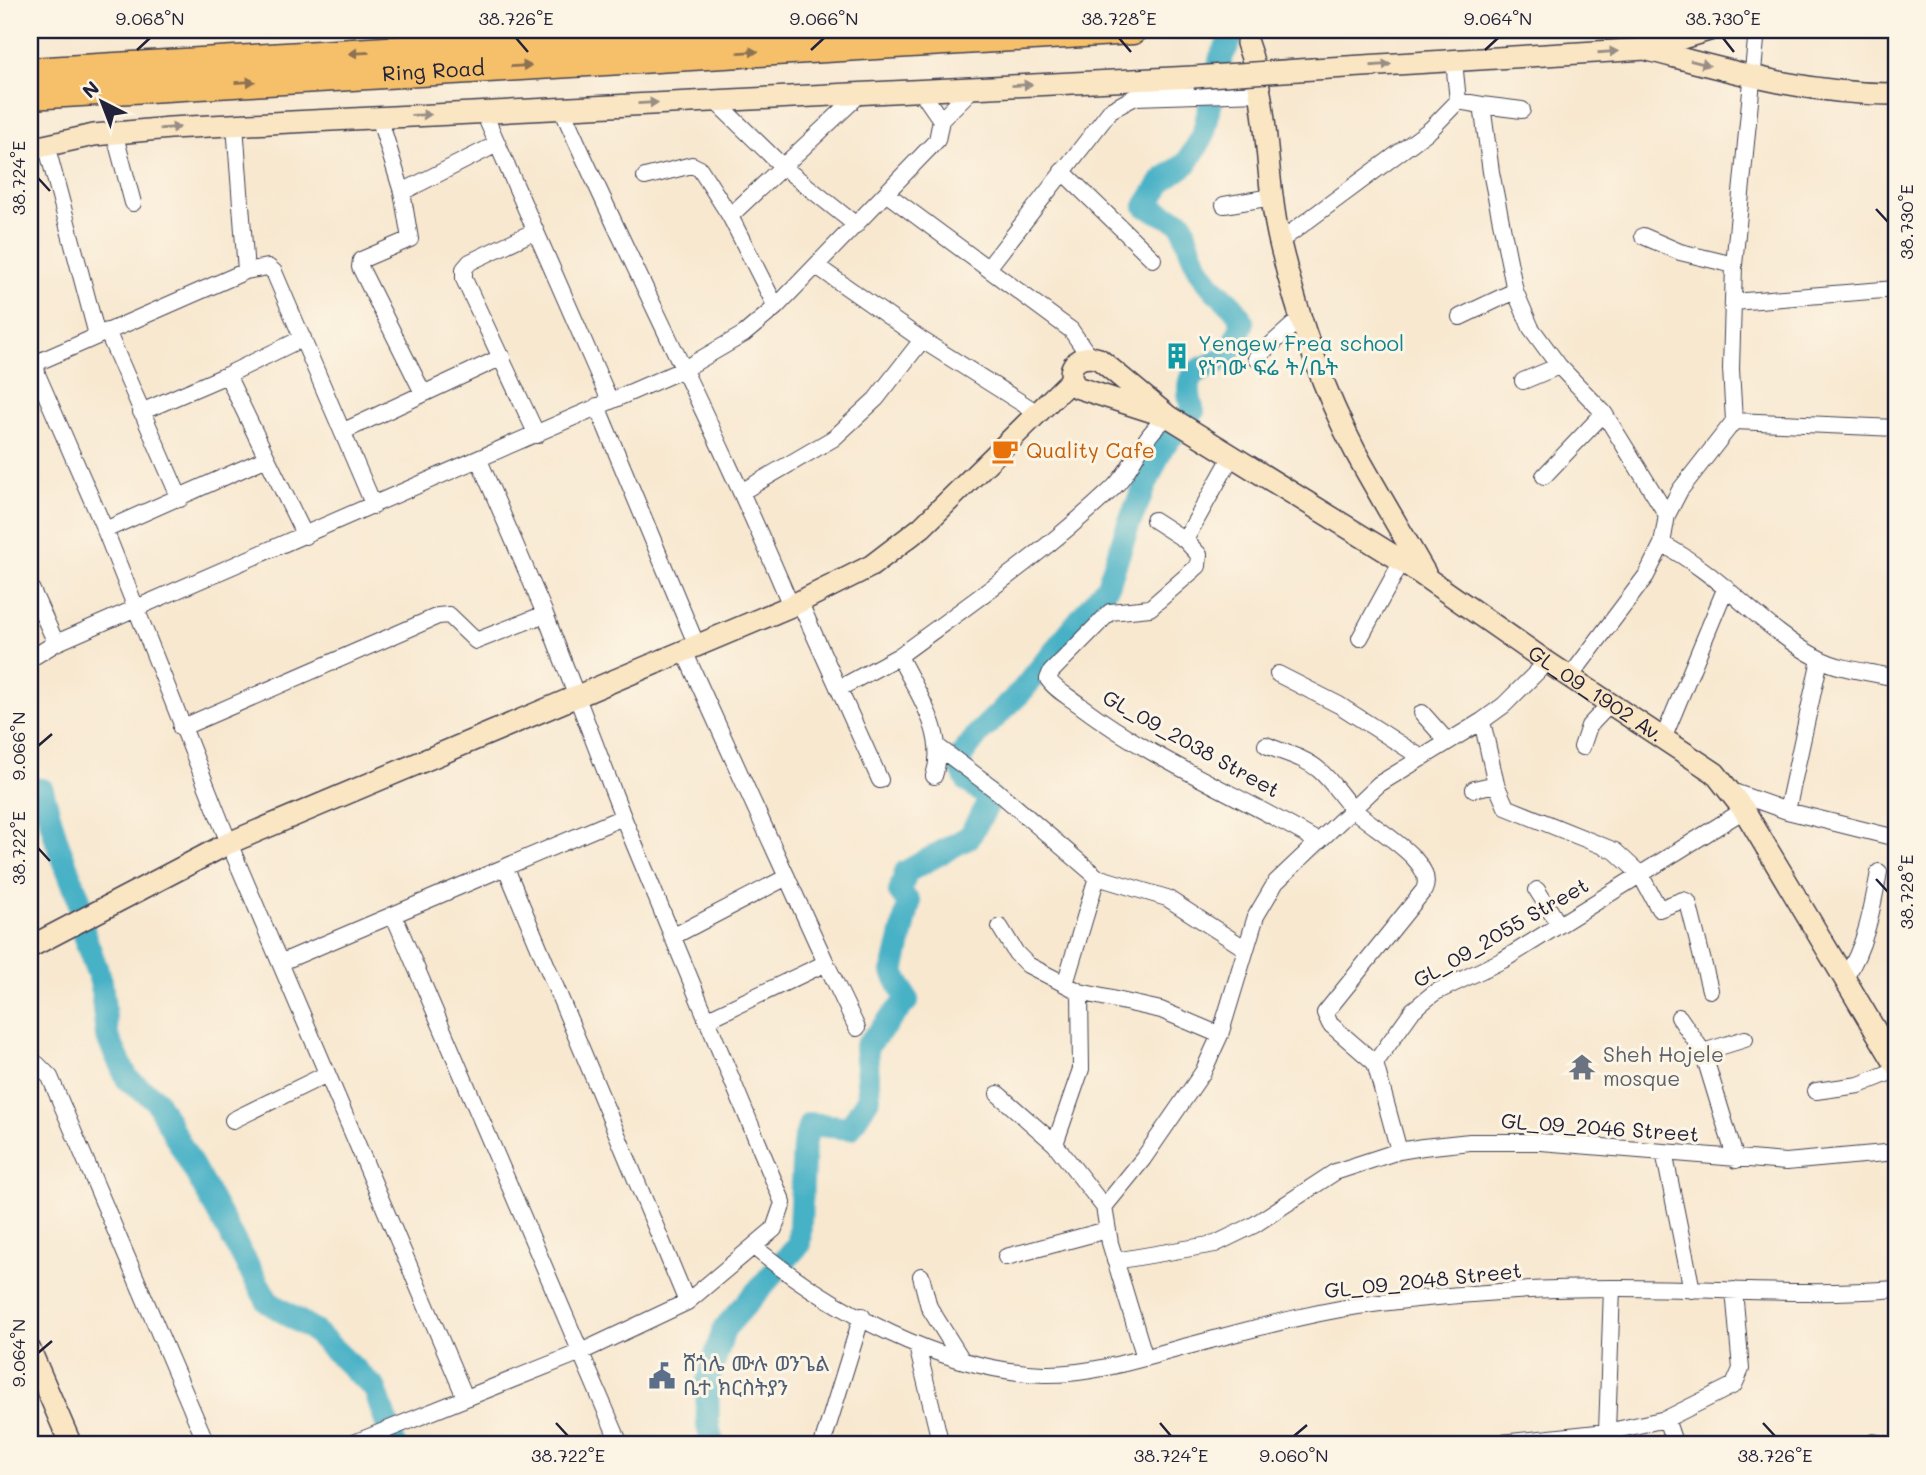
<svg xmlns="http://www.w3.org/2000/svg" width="1926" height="1475" viewBox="0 0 1926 1475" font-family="Mali,'Noto Sans Ethiopic',sans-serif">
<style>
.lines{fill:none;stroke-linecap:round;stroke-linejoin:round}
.river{stroke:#47b1c6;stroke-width:24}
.street-casing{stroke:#424051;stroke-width:18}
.secondary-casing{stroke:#424051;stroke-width:24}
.highway-casing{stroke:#424051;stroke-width:31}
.street{stroke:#fff;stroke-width:16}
.secondary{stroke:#fbe6c4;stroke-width:21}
.highway{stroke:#f6c06b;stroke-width:28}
.secondary-bridge-casing{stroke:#424051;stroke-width:24;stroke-linecap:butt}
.secondary-bridge{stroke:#fbe6c4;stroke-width:21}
.oneway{fill:#8c7153}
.oneway2{fill:#998e86}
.ticks{fill:none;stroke:#22223b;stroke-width:2.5}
.labels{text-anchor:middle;stroke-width:6;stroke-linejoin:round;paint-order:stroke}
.street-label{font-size:21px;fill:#22223b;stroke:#fcf5e5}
.culture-label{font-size:21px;fill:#0d838f;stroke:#fcf5e5;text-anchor:start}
.food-label{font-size:21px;fill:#c56008;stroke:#fcf5e5;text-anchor:start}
.worship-label{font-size:21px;fill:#5b616d;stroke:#fcf5e5;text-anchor:start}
.service-label{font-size:21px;fill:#4e5e75;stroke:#fcf5e5;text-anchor:start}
.neatline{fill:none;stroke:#22223b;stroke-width:2.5}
.ticks-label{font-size:18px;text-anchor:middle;fill:#22223b}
</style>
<rect width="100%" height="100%" fill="#fcf5e5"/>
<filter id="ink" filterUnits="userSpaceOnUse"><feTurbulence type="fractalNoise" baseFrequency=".0143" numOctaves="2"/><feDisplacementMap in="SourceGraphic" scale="14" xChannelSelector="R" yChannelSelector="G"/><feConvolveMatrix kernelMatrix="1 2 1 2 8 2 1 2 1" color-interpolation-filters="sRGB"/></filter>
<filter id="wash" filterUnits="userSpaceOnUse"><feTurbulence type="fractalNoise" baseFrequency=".00686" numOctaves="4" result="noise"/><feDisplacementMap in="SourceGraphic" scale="28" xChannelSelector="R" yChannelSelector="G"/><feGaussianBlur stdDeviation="1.57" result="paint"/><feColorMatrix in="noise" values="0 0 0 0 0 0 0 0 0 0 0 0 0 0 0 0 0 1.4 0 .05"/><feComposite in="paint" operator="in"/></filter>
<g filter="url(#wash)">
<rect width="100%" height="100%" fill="#f8e8d0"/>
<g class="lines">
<!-- river -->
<path class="river" d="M30,789l12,1 15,52 22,57 5,36 17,46 6,55 21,44 27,19 113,203 45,28 62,59 19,56
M713,1445l-5,-19 -1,-42 17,-55 75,-85 5,-100 6,-20 40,4 19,-31 -3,-50 41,-47 -14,-28 16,-69 -9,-11 6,-20 63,-35 22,-38 -24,-19 -9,-20 21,-27 42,-41 87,-107 21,-62 33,-76 31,-35c-16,-55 19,-35 38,-63 6,-8 8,-18 12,-27 -8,-16 -17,-21 -29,-33 -18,-20 -25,-41 -32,-66l-36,-17 17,-26 24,-17 16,-27 18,-79 15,-27"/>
</g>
</g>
<g filter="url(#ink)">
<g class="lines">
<!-- street casing -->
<g class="street-casing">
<path id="street" d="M1454,61l4,40
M713,99l70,68 73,58
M561,107c74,167 159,330 230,499
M1522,110l-40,-5 9,67 24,119 16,37 28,38 45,47 63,102
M483,111l127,290
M379,117l23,75
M941,120l33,-33
M235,125l11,146
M114,132l19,71
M46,144l51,191
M1062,171l91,88
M645,177l47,-12 8,4 30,47
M887,194l184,136 18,26
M1224,205l48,-8
M535,231l-65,31 -6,7v10l73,156
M1643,236l37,16 54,13
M1280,241l151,-112 27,-28 24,4
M818,267l104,73 114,72
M988,268l123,-158 24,-13 126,-4
M1733,302l163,-13
M776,307l-46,-91 128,-120
M1460,317l55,-26
M107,331l73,168
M1256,358l45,-40
M1523,381l36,-15
M423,393l-63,-126 1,-7 49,-21 -8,-47 95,-48
M597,406l100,240
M141,412l86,-37
M1734,421l162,7
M344,431l158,-74
M1233,454l-48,86 14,15 -1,11 -48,42 -40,4 -59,60 -3,7c7,11 23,19 33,27 72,54 158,89 236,135
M267,458l38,78
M1544,476l60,-63
M743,491l91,-53 42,-39 46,-59
M374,506l-100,-234 -6,-5 -22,4 -210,92 1,11 68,156 124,313 236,554
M1154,520l31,20
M105,530l162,-72 -40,-83 76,-37
M1662,544c59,30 100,85 156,114 22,12 54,14 78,20
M30,586l26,57
M799,601l81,179
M1360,638l42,-77
M684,651l142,312 -120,57
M30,659l26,-16 628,-274 60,-35 32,-27 161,-167 4,-20 -20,-29
M1278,674l61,31 83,53
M1570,677l76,-101 16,-32 5,-29 13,-25 54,-69 -3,-52 3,-104 23,-235
M840,688l59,-32
M1422,713l25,28
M1482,721l14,63 10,23 109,44 25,23 19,35 24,-9 5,2 22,88
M181,728l257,-112 11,-1 27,26 69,-27
M1663,739l63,-152
M1266,745c17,8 38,12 53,25 13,11 21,25 32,37 18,20 87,53 73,83l-99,123 5,11 45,39
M938,747l59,44 100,86 70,21 79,51
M1582,747l7,-21 21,-22
M934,776c14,-42 -17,-83 -35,-120 72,-53 146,-104 211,-165 24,-21 31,-57 59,-74
M1474,789l22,-5
M1731,791l56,20 109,27
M1787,811l33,-152
M506,868l181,434
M1537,890l22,35
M394,916l223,521 -20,8
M1000,927l16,26 12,12 52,27 81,18 59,25
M672,937l115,-60
M282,962l341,-145
M826,963l31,65
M1845,978c21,-32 27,-69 34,-106
M1065,984l32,-107
M1679,1017l24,35
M30,1066l7,-2 13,13 157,368
M1816,1091l43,-6 37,-15
M998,1094l57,50 49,63 6,36 35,115
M233,1120l94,-46
M1055,1144l26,-75 -1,-77
M1399,1151l-24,-88 38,-53 21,-17 69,-33 241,-150
M1664,1152l28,138
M1736,1160l-33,-108 42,-13
M1104,1207l39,-48 60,-87 17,-37 36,-119 20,-34 103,-98 103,-63 22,-16 43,-43
M755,1248c77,62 188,123 289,126 46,1 96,-15 140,-27 65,-17 129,-36 196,-44 76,-9 155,-15 231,-15 95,-1 191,9 285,1
M1006,1257l101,-27
M1115,1261l100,-17 39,-19 81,-53 64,-21 24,-4 47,-5h71l245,20 110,-10
M921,1276l8,31 33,53
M917,1346l24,99
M1666,1419l9,26
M1607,1432l5,-144
M1873,1442l15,3
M349,1445l232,-93 106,-50 87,-73 9,-26 -160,-386 -78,-203 -66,-154
M822,1445l40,-129
M1482,1445l125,-13 59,-13 68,-34 7,-16 -7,-79"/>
</g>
<!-- secondary casing -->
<g class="secondary-casing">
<g id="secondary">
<path d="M1247,43c24,65 17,134 33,200 17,71 42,145 76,210 22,40 46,80 69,120"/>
<path d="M1648,50c82,21 162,45 248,44"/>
<path d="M1313,69l333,-20 63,-19"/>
<path d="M30,149l64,-14 76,-7 1023,-51"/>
<path id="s1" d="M1169,417l-93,-30c-13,-19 2,-35 23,-28l70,58 233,144 145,101 168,111 29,37 152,255"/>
<path d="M30,947l199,-104 562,-237 80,-40 51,-39 149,-147"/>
<path d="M30,1350l41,95"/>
</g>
</g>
<!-- highway casing -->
<g class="highway-casing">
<g id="highway">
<path d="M30,72l715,-42"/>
<path id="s2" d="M30,95l1103,-65"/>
</g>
</g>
<!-- street -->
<use href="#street" class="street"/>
<!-- secondary -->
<use href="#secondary" class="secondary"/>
<!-- highway -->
<use href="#highway" class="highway"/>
<!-- secondary-bridge casing -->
<g class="secondary-bridge-casing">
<path id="secondary-bridge" d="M1193,77l120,-8"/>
</g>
<!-- secondary-bridge -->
<use href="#secondary-bridge" class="secondary-bridge"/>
</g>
<!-- one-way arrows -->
<defs><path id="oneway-solid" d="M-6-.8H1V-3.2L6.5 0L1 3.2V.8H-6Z" transform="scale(1.75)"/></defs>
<g class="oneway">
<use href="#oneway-solid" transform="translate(748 52) rotate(-3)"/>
<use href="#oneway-solid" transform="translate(359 53) rotate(177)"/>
<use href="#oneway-solid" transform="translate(521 66) rotate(-3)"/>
<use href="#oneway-solid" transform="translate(245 82) rotate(-3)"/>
</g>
<g class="oneway2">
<use href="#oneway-solid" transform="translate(1608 52) rotate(-4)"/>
<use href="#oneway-solid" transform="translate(1700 63) rotate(15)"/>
<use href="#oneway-solid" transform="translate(1381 65) rotate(-4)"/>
<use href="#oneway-solid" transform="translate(1022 85) rotate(-3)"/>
<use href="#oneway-solid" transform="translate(648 103) rotate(-3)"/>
<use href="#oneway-solid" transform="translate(421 115) rotate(-2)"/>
<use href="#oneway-solid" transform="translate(170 128) rotate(-4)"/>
</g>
</g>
<!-- ticks -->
<path class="ticks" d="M516,38l12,14M1119,38l12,14M1723,38l11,14M137,50l13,-12M811,50l13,-12M1485,50l13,-12M38,178l12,13M1876,209l12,13M38,746l14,-12M38,848l12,13M1876,879l12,13M38,1353l14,-12M556,1423l12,13M1160,1423l11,13M1763,1423l12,13M1294,1436l13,-11"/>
<!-- icons -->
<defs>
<g id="building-bare" transform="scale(2.1)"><path d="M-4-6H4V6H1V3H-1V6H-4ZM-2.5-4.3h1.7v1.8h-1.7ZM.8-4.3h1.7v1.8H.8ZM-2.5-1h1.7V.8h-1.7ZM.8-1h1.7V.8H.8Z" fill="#0f9aa8" stroke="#fcf5e5" stroke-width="2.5" paint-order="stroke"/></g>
<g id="cafe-bare" transform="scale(2.1)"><path d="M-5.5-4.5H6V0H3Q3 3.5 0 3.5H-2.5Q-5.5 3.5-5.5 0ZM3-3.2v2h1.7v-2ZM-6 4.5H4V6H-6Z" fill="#e8710a" stroke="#fcf5e5" stroke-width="2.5" paint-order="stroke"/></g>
<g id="temple-bare" transform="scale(2.1)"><path d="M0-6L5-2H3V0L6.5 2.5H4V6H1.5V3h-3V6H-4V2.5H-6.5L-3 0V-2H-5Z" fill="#6b7280" stroke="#fcf5e5" stroke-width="2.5" paint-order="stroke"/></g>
<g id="civic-bare" transform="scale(2.1)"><path d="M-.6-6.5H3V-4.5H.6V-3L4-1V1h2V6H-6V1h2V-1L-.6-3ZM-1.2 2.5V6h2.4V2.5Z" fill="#5c6f8a" stroke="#fcf5e5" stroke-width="2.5" paint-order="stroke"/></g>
</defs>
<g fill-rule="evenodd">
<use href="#building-bare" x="1177" y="356"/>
<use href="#cafe-bare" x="1005" y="451"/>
<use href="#temple-bare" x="1582" y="1067"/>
<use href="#civic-bare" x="662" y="1376"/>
</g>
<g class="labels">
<!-- street labels -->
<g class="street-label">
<text dy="7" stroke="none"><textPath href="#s2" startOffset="404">Ring Road</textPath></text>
<text dy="7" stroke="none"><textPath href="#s1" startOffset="749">GL_09_1902 Av.</textPath></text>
<text transform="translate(1191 744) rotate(29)" y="7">GL_09_2038 Street</text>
<text transform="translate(1501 933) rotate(-30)" y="7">GL_09_2055 Street</text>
<text transform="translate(1600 1128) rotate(4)" y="7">GL_09_2046 Street</text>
<text transform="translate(1423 1281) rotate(-6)" y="7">GL_09_2048 Street</text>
</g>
<!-- culture labels -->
<g class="culture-label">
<text x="1198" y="351">Yengew Frea school<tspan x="1198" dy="24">የነገው ፍሬ ት/ቤት</tspan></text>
</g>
<!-- food labels -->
<g class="food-label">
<text x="1026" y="458">Quality Cafe</text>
</g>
<!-- worship labels -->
<g class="worship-label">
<text x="1603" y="1062">Sheh Hojele<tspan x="1603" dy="24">mosque</tspan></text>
</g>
<!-- service labels -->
<g class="service-label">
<text x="683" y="1371">ሸጎሌ ሙሉ ወንጌል<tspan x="683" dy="24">ቤተ ክርስትያን</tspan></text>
</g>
</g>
<!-- margin -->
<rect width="1926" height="1475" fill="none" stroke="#fcf5e5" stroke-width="77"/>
<!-- north arrow -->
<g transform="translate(102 102) rotate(318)" stroke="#fcf5e5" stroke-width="5" paint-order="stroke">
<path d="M0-5L12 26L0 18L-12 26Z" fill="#22223b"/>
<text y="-10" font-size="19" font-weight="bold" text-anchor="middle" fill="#22223b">N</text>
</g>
<rect x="38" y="38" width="1850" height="1398" class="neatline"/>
<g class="ticks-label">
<text x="150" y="25">9.068°N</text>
<text x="516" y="25">38.726°E</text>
<text x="824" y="25">9.066°N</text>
<text x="1119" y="25">38.728°E</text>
<text x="1498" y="25">9.064°N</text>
<text x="1723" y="25">38.730°E</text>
<text transform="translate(19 178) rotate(-90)" y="6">38.724°E</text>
<text transform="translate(1907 222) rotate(-90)" y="6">38.730°E</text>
<text transform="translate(19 746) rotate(-90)" y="6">9.066°N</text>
<text transform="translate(19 848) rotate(-90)" y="6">38.722°E</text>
<text transform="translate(1907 892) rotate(-90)" y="6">38.728°E</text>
<text transform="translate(19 1353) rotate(-90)" y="6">9.064°N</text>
<text x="568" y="1462">38.722°E</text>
<text x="1171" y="1462">38.724°E</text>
<text x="1294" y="1462">9.060°N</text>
<text x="1775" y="1462">38.726°E</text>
</g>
</svg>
